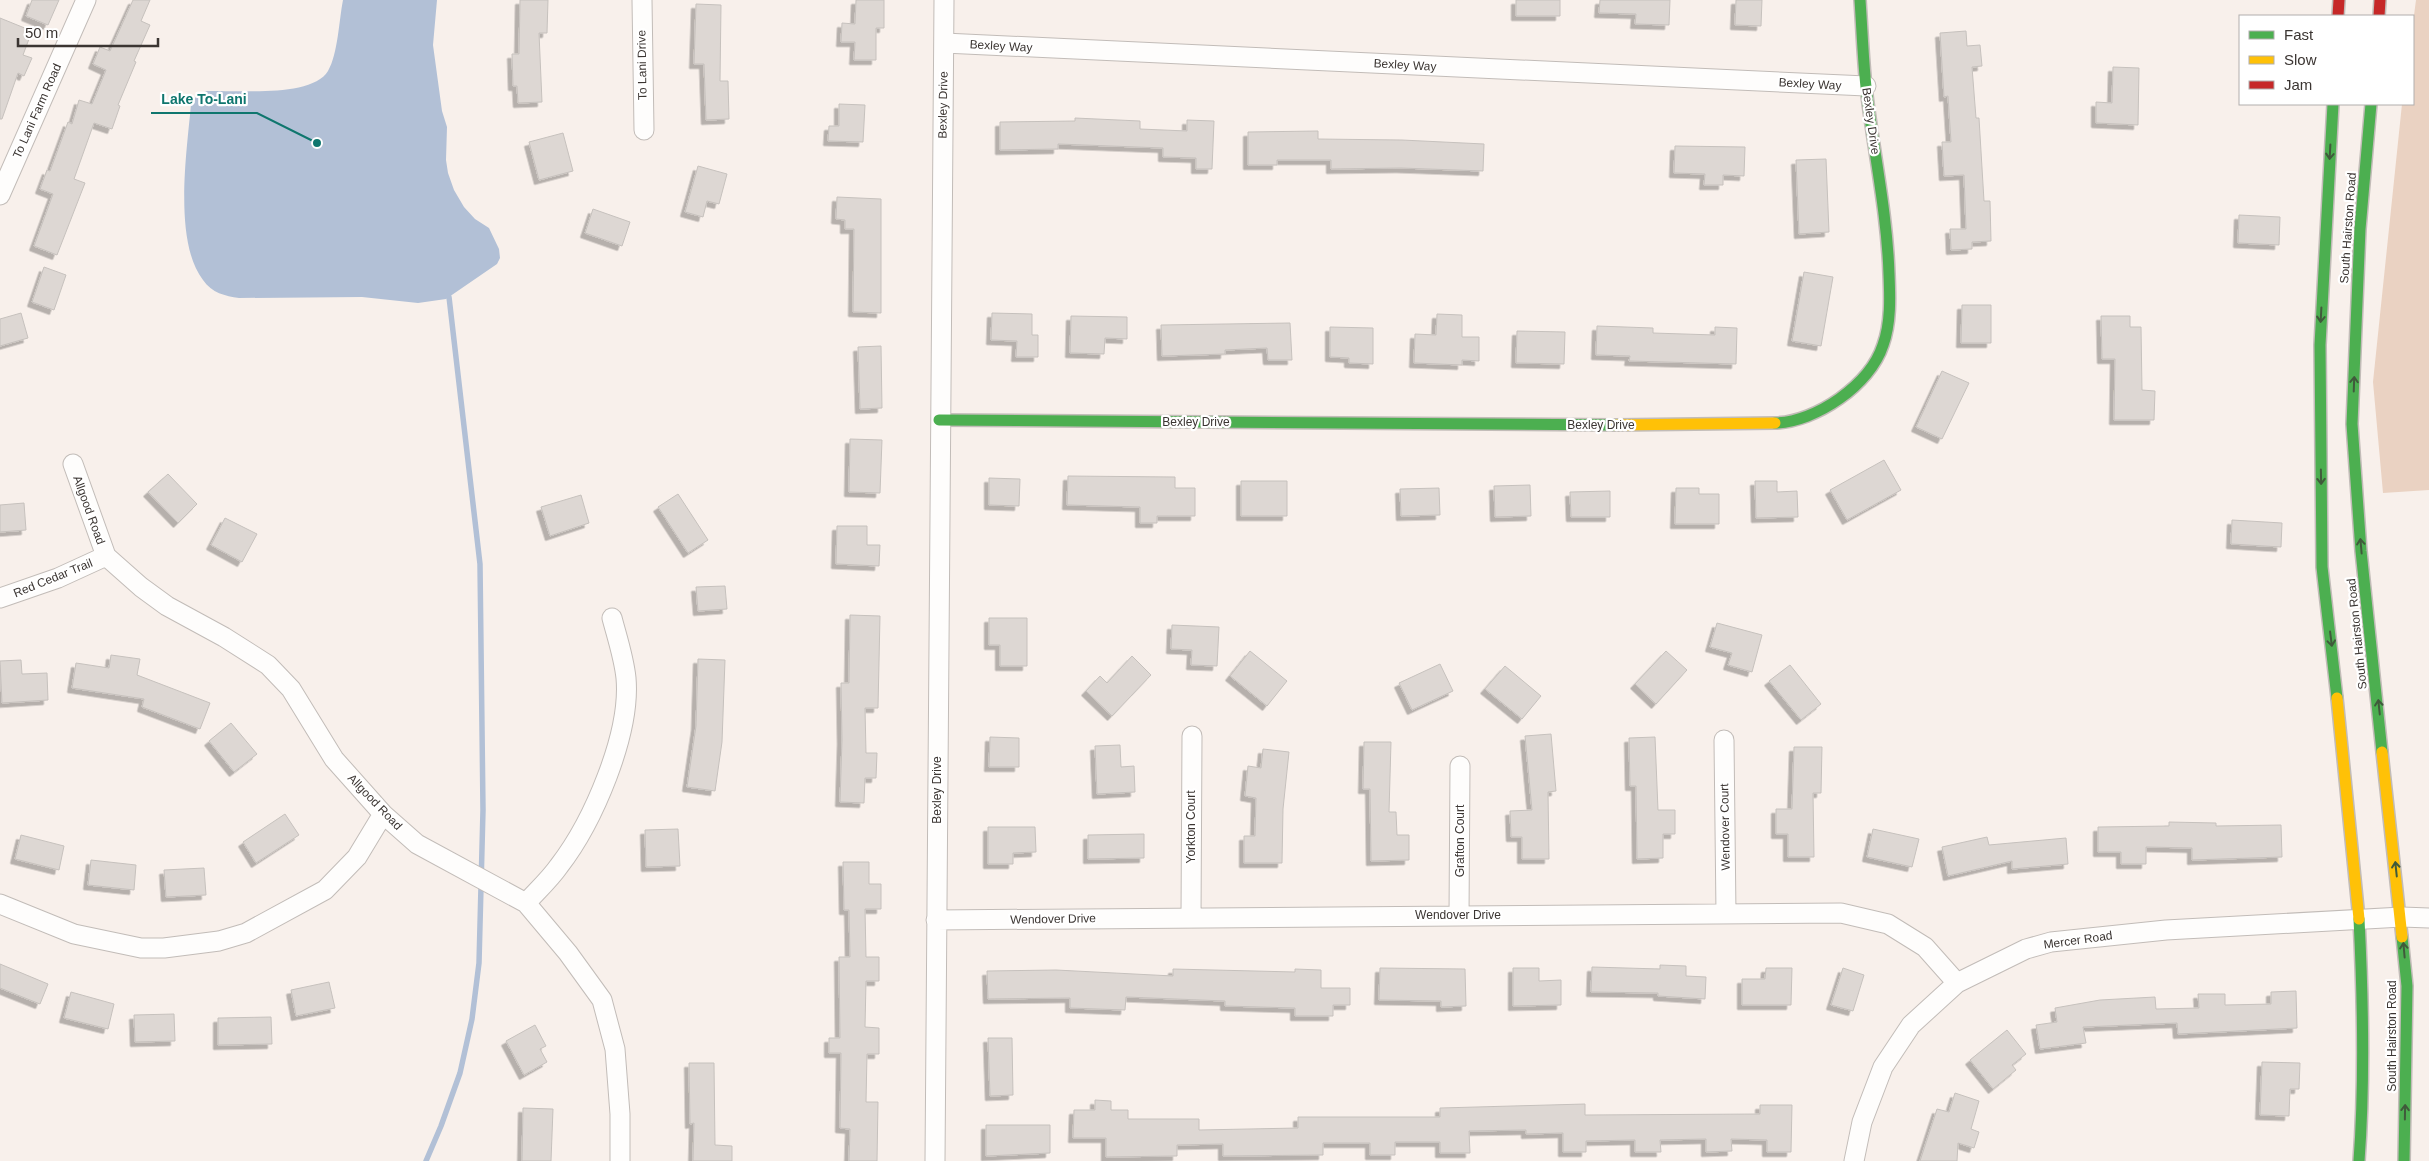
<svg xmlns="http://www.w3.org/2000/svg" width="2429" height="1161" viewBox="0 0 2429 1161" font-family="Helvetica,sans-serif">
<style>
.forest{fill:#ead2c2}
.water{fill:#b2c0d6}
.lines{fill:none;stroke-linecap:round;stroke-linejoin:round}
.stream{stroke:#b2c0d6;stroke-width:5.5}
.building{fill:#ddd7d3;stroke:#c6c1bd;filter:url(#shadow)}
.street-casing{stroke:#c2bcb8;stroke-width:21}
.fast-casing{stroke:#c2bcb8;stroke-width:14}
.slow-casing{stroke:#c2bcb8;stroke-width:14}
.jam-casing{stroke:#c2bcb8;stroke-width:14}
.street{stroke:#fefdfc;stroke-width:19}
.fast{stroke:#4caf50;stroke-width:11}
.slow{stroke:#ffc107;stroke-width:11}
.jam{stroke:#c62828;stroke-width:11}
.oneway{stroke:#405a3b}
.labels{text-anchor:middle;stroke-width:4.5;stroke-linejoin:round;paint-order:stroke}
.street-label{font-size:12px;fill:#3b3532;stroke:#fff}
.leader{fill:none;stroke:#0f766e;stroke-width:2}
.callout-dot{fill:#0f766e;stroke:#fff;stroke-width:2}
.callout-label{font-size:14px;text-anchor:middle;font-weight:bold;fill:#0f766e;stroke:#fff;stroke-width:4.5;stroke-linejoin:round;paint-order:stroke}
</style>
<defs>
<filter id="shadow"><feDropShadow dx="-4.5" dy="4.5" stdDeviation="0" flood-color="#0004"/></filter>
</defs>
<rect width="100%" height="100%" fill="#f8f0eb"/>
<!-- forest -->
<path class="forest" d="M2416,0h13v490l-46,3 -10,-111 29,-278h11v-81z"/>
<!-- water -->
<path class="water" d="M343,0h94l-4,45 9,66 5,16 -1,33 2,13 6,17 10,17 11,12 14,9 10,21 1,9 -3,6 -51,35 -28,4 -56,-6 -123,1c-14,-2 -27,-5 -36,-18 -30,-39 -16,-129 -12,-176l6,-9 10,-4c29,-1 105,7 121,-20 10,-17 11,-51 15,-71z"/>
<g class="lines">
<!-- stream -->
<path class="stream" d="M426,1161l15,-35 19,-53 12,-54 7,-56 4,-153 -3,-246 -31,-267"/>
</g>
<!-- building -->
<path class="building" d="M32,0h27l-11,25 -22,-9z
M133,0h17l-9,21 9,4 -16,36 2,1 -18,43 2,1 -8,23 -18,-6 -20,56 11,4 -28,72 -23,-9 19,-52 -13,-5 7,-19 3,1 18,-49 4,2 7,-24 13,4 14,-34 -13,-6 7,-17 10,4z
M520,0h28l-1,33h-8l3,69 -24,1 -1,-17h-4l-1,-32h7z
M856,0h28v28h-8v32h-22l1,-18h-14l1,-19 13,1z
M1516,0h44v16h-44z
M1600,0h70l-1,25 -34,-1 1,-10 -37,-1z
M1736,0h26l-1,26 -26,-1z
M696,4l25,1 -1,76h8l1,38 -23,1 -2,-56h-10z
M0,18l32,13 -9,24 9,3 -8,18 -6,-3 -16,46h-2z
M1966,31l1,15 13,-1 2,21 -10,1 4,51h3l5,83h6l1,40 -19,1v7l-21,1 -1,-21h16l-2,-54 -20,1 -2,-34h9l-3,-46 -4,1 -4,-64z
M2113,67l26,1 -1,57 -42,-2v-21l16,1z
M839,104l26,1 -2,37 -35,-1 1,-15h10z
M1075,118l65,3v8l47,2v-11l27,1 -2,48h-16v-11l-33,-1v-9l-105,-4v5l-58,1v-28l75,-1z
M1318,131v8l84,1 82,4 -1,27 -82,-3 -70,1v-9h-54v5h-29v-33z
M563,133l10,38 -34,9 -10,-38z
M1675,146l70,1 -1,29 -21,-1v10h-19l1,-11 -31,-1z
M1826,159l3,73 -30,2 -3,-74z
M698,166l29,8 -8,30 -12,-3 -4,16 -18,-5z
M837,197l44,2v114l-28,-1 1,-83h-9v-9l-9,-1z
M593,209l37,13 -8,24 -37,-13z
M2239,215l41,2 -1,28 -41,-2z
M44,267l22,8 -12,35 -22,-8z
M1804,272l29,5 -12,69 -29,-5z
M1962,305h29v38h-30z
M21,313l7,25 -28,8v-27z
M992,313l40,1v21h6v22h-22l1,-16 -26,-1z
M1437,314l25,1v22h17v24l-17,-1v5l-48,-2 1,-29 21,1z
M1071,316l56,1v22l-22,-1 -1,16 -34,-1z
M2101,316h29v11h11l1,63 13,1 -1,29h-40l1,-61h-13z
M1290,323l2,37h-24l-1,-12 -42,2v4l-63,2 -1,-31z
M1597,326l56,2v5l62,2v-8l22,1 -1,36 -107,-3 1,-5 -34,-1z
M1330,327l43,1v36l-24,-1v-5l-19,-1z
M1517,331l48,1 -1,32 -48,-1z
M881,346l1,62 -22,1 -2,-62z
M1942,371l27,12 -27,56 -26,-12z
M850,439l32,1 -2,53 -31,-1z
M1884,460l17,30 -54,30 -17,-30z
M168,474l29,30 -19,19 -30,-31z
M1068,476l107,1v11h20v28h-38v7h-17v-16l-73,-2z
M989,478l31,1 -1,27 -30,-1z
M1241,481h46v35h-46z
M1755,481h22v11l20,-1 1,26 -42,1z
M1530,485l1,31 -36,1 -1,-31z
M1439,488l1,27 -39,1 -1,-27z
M1676,488h23v6h20v30h-44z
M1610,491v26h-39l-1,-25z
M678,494l30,46 -20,13 -30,-46z
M581,495l8,28 -39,13 -9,-29z
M24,503l2,27 -26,2v-27z
M225,518l32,16 -15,28 -31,-17z
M2232,520l50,3 -1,24 -50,-3z
M837,526h30v19h13l-1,21 -43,-2z
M725,586l2,23 -29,2 -2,-24z
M850,615l30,1 -2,92h-13l1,45h11l-1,25h-11l-1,25 -24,-1 2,-62 -1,-57h8z
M989,618h38v48h-27v-21h-11z
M1717,623l45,12 -10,37 -24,-7 4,-12 -22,-6z
M1172,625l47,2 -2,39 -26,-1 1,-15 -21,-1z
M1250,651l37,30 -20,25 -37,-30z
M1666,651l21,19 -31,34 -21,-20z
M111,655l29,4 -3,16 73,28 -10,26 -58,-22 2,-8 -72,-11 4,-25 33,5z
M1132,656l19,19 -39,41 -26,-25 14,-15 7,7z
M698,659l27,1 -3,82 -7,49 -28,-4 9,-61z
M21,660l1,14 25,-1 1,27 -46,3 -2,-42z
M1440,664l13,27 -41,19 -13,-27z
M1790,665l31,39 -20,16 -32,-39z
M1505,666l36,30 -19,23 -37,-30z
M231,723l26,31 -23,18 -25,-31z
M1551,734l5,57 -8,1 1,67h-27v-22h-11l-1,-26 22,-1 -7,-74z
M990,737l29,1v29h-30z
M1655,737l3,73h17v24h-12v24l-26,1 -1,-73h-6l-1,-48z
M1364,742h27l-2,70h7l1,23h12v25l-38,1 -1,-72h-7z
M1120,745l1,22 13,-1 1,26 -38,2 -2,-48z
M1794,747h28l-1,46h-8l1,64h-26v-23h-12v-25h16z
M1263,749l26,3 -6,57 -1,54h-38v-27h11l1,-38 -11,-2 3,-30 13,2z
M285,814l14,21 -43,28 -13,-21z
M2169,822l47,1v3l65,-1 1,32 -90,3v-12l-46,-1v17h-25v-12h-23v-25l71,-1z
M988,827h47l1,25 -23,1v11h-25z
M678,829l2,37 -34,1 -1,-37z
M1873,829l46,10 -7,28 -45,-10z
M1144,834v24l-56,1v-24z
M21,835l43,11 -5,24 -44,-11z
M1987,837l2,8 77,-7 2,26 -56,5v-8l-64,15 -6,-29z
M91,860l45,5 -2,25 -46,-5z
M843,862h26v22h12v25h-16l1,48h13v24h-13l-1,46 14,1v26h-12l-1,48h12l-1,59h-28l1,-32 -10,-1 1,-75h-12v-15h11l-1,-81h11l-1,-47h-5z
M204,868l2,27 -40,2 -2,-27z
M0,964l48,20 -8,20 -40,-16z
M1660,965l26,1v10l20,1 -1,22 -47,-3v-3l-67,-1 1,-25 68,2z
M1380,968l85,1 1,37 -25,1v-6l-62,-1z
M1513,968h26v13l22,-1v25l-48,1z
M1766,968h26l-1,37h-49v-26h23z
M1843,968l21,7 -11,36 -22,-6z
M1173,969l122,3v-3l26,1v18h29v17h-17v11h-38v-8l-70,-2v-5l-99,-4 -1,13 -55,-2v-10l-82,1 -1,-28 69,-1 117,6z
M329,982l6,26 -39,8 -5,-26z
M2296,991l1,37 -119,6 -1,-11 -94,4 3,16 -46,6 -4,-24 21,-3 -2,-14 45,-8 55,-3 1,12 43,-1 -1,-14h27v11l46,-1v-12z
M71,992l43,12 -6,25 -44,-11z
M174,1014l1,27 -40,1 -1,-27z
M271,1017l1,27 -54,1v-27z
M535,1025l11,21 -6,3 7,13 -23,13 -18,-34z
M2007,1030l19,24 -14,11 4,5 -23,19 -23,-29z
M988,1038h24l1,57 -23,1z
M2262,1062l38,1 -1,26h-9l-1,27 -29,-1z
M689,1063h25l1,82 17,1v15h-39l1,-38 -4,1z
M1955,1093l24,8 -8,28 8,3 -5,16 -16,-5 -1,18h-37l17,-52 12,3z
M1095,1100l16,1v9h17v9h71v11l99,-2v-11h142v-9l145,-4v11l175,-1v-9h32l-1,47h-24v-12l-36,-1 1,12 -26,1v-13l-46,1 1,12h-26v-12l-49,1v11h-23v-19l-37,1v-4l-57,1 1,22h-30v-11h-45v13h-25v-12h-47v12l-100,1v-12l-46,1v11l-71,1v-19h-33l1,-28h21z
M523,1108l30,1 -2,52h-29z
M986,1125h64v28l-64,3z"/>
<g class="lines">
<!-- street casing -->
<g class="street-casing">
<path id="street" d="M642,0l2,130
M944,43l922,43
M0,195l86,-195
M73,464l33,92 35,31 26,19 57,31 44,28 23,24 43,70 49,55 34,30 109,59 42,50 34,47 13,49 5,65v47
M0,598l58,-20 48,-22
M1724,740l2,174
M526,903c11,-12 24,-24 33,-37 34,-44 72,-132 67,-188 -2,-20 -9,-41 -14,-60
M0,904l74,30 67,14h23l55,-7 27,-8 79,-43 32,-33 26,-43
M1459,916l1,-150
M1191,917l1,-181
M936,920l905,-7 47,11 37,23 32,36
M935,1161l9,-1161
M1854,1161l8,-39 21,-55 28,-42 46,-42 69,-34 25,-7 115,-12 236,-13 27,1"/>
</g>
<!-- fast casing -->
<g class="fast-casing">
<path id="fast" d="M2333,104l-13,241 2,222 15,131
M2371,104l-11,125 -8,195 9,127 21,201
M939,420l677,5
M1775,423c41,-1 95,-38 108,-78 8,-22 7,-48 6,-71 -2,-63 -16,-125 -23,-187 -3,-29 -4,-58 -6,-87
M2359,919c4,80 6,162 0,242
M2402,937l5,49 -3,175"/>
</g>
<!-- slow casing -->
<g class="slow-casing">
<path id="slow" d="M1616,425l159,-2
M2337,698l22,221
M2382,752l20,185"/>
</g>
<!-- jam casing -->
<g class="jam-casing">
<path id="jam" d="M2338,16l1,-16
M2379,16l1,-16"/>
</g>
<!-- street -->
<use href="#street" class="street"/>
<!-- fast -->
<use href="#fast" class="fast"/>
<!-- slow -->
<use href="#slow" class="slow"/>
<!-- jam -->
<use href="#jam" class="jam"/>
</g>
<!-- one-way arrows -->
<defs><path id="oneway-shaft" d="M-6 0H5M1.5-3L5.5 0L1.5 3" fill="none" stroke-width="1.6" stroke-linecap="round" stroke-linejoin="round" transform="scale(1.25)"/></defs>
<g class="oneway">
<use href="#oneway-shaft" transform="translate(2330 152) rotate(93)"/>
<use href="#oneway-shaft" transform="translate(2321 315) rotate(93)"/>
<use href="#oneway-shaft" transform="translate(2354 384) rotate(-88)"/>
<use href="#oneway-shaft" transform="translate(2321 477) rotate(89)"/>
<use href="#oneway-shaft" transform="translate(2361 546) rotate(-95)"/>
<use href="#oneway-shaft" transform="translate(2331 639) rotate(83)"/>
<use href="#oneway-shaft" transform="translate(2379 707) rotate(-96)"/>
<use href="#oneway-shaft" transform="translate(2396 869) rotate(-96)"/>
<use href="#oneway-shaft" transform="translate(2404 950) rotate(-95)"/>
<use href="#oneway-shaft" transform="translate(2405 1112) rotate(-89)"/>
</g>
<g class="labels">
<!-- street labels -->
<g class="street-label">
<text transform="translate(1001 46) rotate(3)" y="4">Bexley Way</text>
<text transform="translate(642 65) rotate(-91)" y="4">To Lani Drive</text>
<text transform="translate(1405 65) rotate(3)" y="4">Bexley Way</text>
<text transform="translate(1810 84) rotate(3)" y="4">Bexley Way</text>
<text transform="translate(943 105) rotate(-89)" y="4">Bexley Drive</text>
<text transform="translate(37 111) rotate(-66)" y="4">To Lani Farm Road</text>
<text transform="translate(1871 121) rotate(82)" y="4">Bexley Drive</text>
<text transform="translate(2348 228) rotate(-86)" y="4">South Hairston Road</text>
<text x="1196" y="426">Bexley Drive</text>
<text x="1601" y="429">Bexley Drive</text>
<text transform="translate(89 510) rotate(70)" y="4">Allgood Road</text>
<text transform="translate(53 578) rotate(-22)" y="4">Red Cedar Trail</text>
<text transform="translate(2357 634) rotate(-96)" y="4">South Hairston Road</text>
<text transform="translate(937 790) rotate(-90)" y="4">Bexley Drive</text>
<text transform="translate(375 802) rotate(46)" y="4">Allgood Road</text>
<text transform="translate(1191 827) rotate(-90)" y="4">Yorkton Court</text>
<text transform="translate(1725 827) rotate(-91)" y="4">Wendover Court</text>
<text transform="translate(1460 841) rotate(-90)" y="4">Grafton Court</text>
<text x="1458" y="919">Wendover Drive</text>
<text transform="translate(1053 919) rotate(-1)" y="4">Wendover Drive</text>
<text transform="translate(2078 940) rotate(-8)" y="4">Mercer Road</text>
<text transform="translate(2392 1036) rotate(-90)" y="4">South Hairston Road</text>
</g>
</g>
<!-- callouts -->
<path class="leader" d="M317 143L257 113H151"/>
<circle class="callout-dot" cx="317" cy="143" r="5"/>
<g class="callout-label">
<text x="204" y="104">Lake To-Lani</text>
</g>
<!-- legend -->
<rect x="2239" y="15" width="175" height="90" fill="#ffffff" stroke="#b1aead"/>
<rect x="2249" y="31" width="25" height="8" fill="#4caf50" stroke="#b1aead"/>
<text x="2284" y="40" font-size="15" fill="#3b3532">Fast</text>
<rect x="2249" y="56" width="25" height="8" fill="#ffc107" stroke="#b1aead"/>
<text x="2284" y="65" font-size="15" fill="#3b3532">Slow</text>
<rect x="2249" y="81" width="25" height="8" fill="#c62828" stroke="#b1aead"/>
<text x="2284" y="90" font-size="15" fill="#3b3532">Jam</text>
<!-- scale -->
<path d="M18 38v8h140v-8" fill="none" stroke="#3b3532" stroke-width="2.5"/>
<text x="25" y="38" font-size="15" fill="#3b3532" stroke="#ffffff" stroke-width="4" paint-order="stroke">50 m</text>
</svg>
